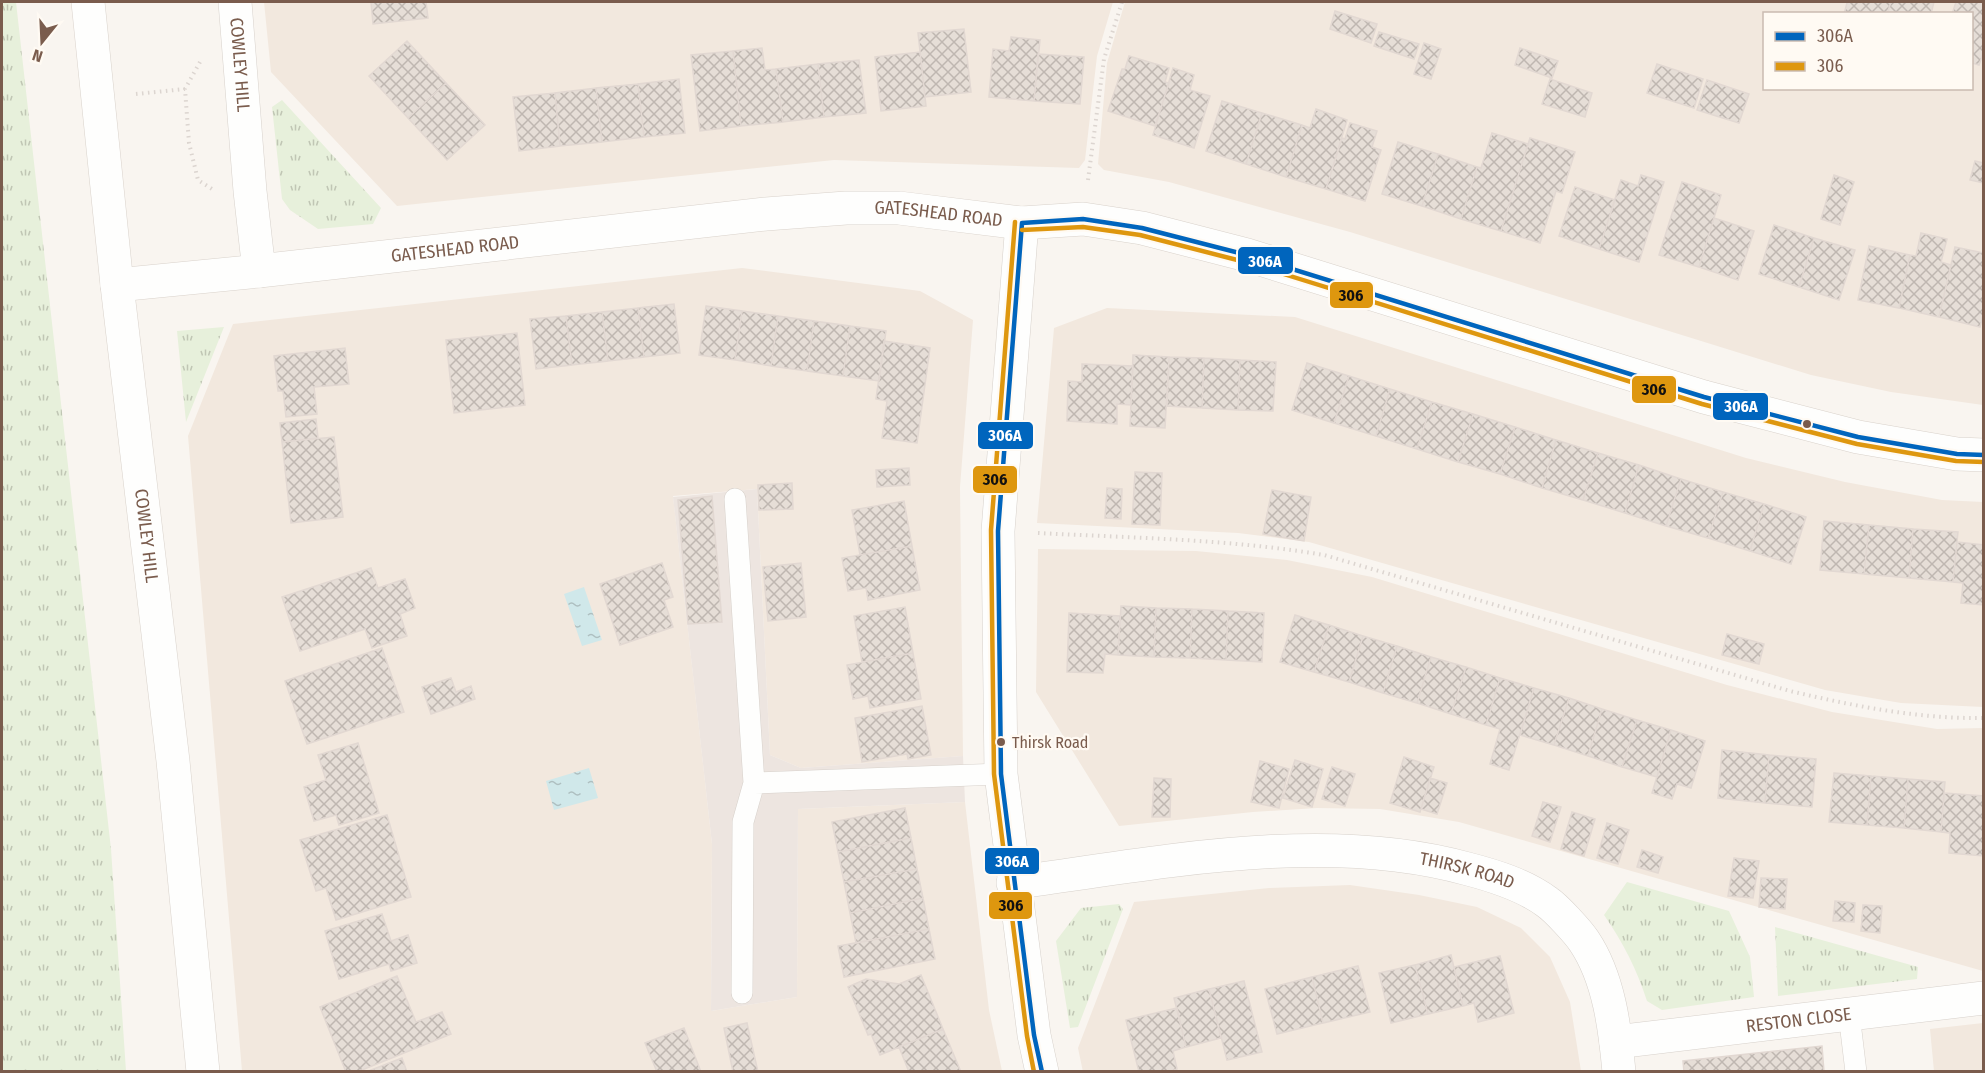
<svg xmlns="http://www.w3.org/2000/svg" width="1985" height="1073" viewBox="0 0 1985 1073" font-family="'Fira Sans Condensed',sans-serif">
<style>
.residential{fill:#f2e8de;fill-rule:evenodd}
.industrial{fill:#ede5e0}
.grass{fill:url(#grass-tufts)}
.water{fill:url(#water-ripples)}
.building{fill:url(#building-cross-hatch);stroke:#e2d8d2;stroke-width:1.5}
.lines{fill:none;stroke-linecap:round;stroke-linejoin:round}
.lane-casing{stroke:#d7d1cb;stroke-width:22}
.street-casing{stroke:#d7d1cb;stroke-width:34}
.secondary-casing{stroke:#d9d2cb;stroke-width:34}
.path{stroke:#dcd5d0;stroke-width:4;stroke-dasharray:1.5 4.5;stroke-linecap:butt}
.lane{stroke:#fefefd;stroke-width:21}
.street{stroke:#fefefd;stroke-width:33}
.secondary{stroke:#fefefd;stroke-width:33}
.bus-1-casing{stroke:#fffaf3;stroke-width:9}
.bus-2-casing{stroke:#fffaf3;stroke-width:9}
.bus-1{stroke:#0065bd;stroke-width:4.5}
.bus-2{stroke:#de970f;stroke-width:4.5}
.bus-dot{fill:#7a5c4d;stroke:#fffaf3;stroke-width:2}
.labels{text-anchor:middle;stroke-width:4.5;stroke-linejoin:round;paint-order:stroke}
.bus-label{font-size:16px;fill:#7a5c4d;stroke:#fffaf3;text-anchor:start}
.street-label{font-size:18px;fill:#7a5c4d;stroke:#fffaf3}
.line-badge{stroke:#fffaf3;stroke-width:2}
.badge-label{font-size:16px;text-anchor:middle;font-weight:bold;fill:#fff}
.pale-badge-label{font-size:16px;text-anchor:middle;font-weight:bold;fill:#111}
</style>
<defs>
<pattern id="grass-tufts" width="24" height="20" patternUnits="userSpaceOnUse" patternTransform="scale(1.5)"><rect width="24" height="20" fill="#e7f0db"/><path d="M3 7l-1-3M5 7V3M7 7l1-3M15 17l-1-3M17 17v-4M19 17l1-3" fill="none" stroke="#c0c6b4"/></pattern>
<pattern id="water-ripples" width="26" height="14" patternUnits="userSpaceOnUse" patternTransform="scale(1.5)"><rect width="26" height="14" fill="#d0e8ea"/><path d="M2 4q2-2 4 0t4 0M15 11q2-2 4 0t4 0" fill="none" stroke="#aebfc0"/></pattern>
<pattern id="building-cross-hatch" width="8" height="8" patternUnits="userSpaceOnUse" patternTransform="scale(1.5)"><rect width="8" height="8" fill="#e6ded7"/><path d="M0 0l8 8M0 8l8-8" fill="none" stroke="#bfb7b1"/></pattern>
</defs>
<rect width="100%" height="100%" fill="#f9f5f0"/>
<!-- residential -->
<path class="residential" d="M264,2h849l-16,54 -12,104 -6,8 -245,-8 -437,46 -126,-134z
M1125,2h858v403l-92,-13 -80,-17 -461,-143 -181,-50 -65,-12 -6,-6 9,-101zM1764,14h208v74h-208z
M742,268l178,23 53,29 -13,167 3,269 -162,12 -31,-13 -13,-266 -84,7 39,348 -1,167 86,-14 1,-188 167,-7 24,208 13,61h-760l-54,-635 45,-112z
M1107,308l188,9 451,141 99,24 97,18 41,2v205l-82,-4 -76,-13 -516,-148 -71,-9 -201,-10 17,-195z
M1038,549l158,2 91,9 85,17 355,108 105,27 105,17 46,-1v243l-524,-149 -79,-13 -63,-1 -64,4 -134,14 -83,-134z
M1350,885l69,10 58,12 44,21 29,29 20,45 11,69 -498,1 -5,-24 56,-146 135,-14z
M1983,1023v48h-49l-4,-42z"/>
<!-- industrial -->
<path class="industrial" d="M757,489l13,266 31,13 162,-12 2,46 -167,7 -1,188 -86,14 1,-167 -39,-347z"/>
<!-- grass -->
<path class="grass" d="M2,2h14l95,847 15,222h-124z
M282,100l99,108 -8,16 -55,5 -28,-19 -8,-11 -10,-92z
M224,327l-38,95 -9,-91z
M1627,882l102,29 21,46 4,40 -92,13 -15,-9c-10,-31 -24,-59 -43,-86z
M1119,904l4,5 -45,118 -8,1 -14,-87 25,-33z
M1775,927l143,40 -1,12 -139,17z"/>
<!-- water -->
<path class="water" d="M584,587l18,53 -20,6 -18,-52z
M589,768l9,30 -44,12 -8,-29z"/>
<!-- building -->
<path class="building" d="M371,2h55l2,16 -55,6z
M1891,2h43l-3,12h-44z
M1956,2h28v49l-5,14 -7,-2v-49h-20z
M1847,3v-1h44l-4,12h-43z
M1335,11l42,13 -6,19 -41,-14z
M964,29l7,63 -46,5 -7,-64z
M1379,32l40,12 -5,15 -40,-13z
M1011,37l29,3 -6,61 -45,-4 4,-48 16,2z
M407,41l39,42 -38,35 -39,-42z
M1424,43l17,6 -10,30 -17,-5z
M762,48l3,22 11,-1 7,53 -42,4 -8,-75z
M1520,48l38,13 -6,17 -37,-13z
M733,51l8,75 -41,5 -9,-76z
M920,52l6,54 -45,5 -6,-54z
M1038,54l46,3 -4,47 -46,-3z
M1129,56l40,12 -4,14 4,1 -14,43 -47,-15 14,-42h3z
M859,60l7,53 -42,4 -6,-53z
M818,64l6,53 -41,5 -7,-53z
M1657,64l46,15 -9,29 -47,-15z
M1173,68l21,7 -4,15 20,6 -16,52 -41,-13z
M679,79l6,54 -41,4 -6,-53z
M1550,79l42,14 -7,24 -43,-13z
M1707,80l42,14 -10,29 -42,-13z
M446,83l39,42 -38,35 -39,-42z
M638,84l6,53 -42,5 -6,-54z
M596,88l6,54 -42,4 -5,-53z
M555,93l5,53 -41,5 -6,-54z
M1222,101l40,12 -16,51 -40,-13z
M1316,109l31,11 -21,69 -40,-12 16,-52 8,3z
M1262,113l40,12 -16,52 -40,-13z
M1350,123l27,8 -5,16 9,3 -16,51 -39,-12 16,-51 3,1z
M1492,133l36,11 -27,87 -40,-12 16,-52 4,1z
M1530,138l45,14 -13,41 -6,-2 -16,52 -39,-12z
M1398,142l40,12 -16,52 -40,-12z
M1438,154l39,13 -16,52 -39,-13z
M1975,161l9,2v20l-14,-3z
M1641,175l23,7 -25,80 -40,-13 22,-69 17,6z
M1834,175l20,7 -14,43 -19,-6z
M1682,182l39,13 -22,72 -40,-12z
M1575,187l40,13 -16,49 -40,-13z
M1714,218l40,13 -16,49 -39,-13z
M1774,225l40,13 -15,49 -40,-13z
M1921,233l26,6 -6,23 10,3 -12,52 -40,-9 11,-53 6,1z
M1814,238l41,12 -16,50 -40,-13z
M1869,246l41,9 -11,53 -41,-8z
M1955,247l29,6v58l-4,16 -41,-10z
M674,304l6,49 -36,4 -6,-49z
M706,306l36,5 -7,49 -36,-5z
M638,308l6,49 -36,4 -6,-49z
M742,311l36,5 -7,50 -36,-6z
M602,312l6,49 -36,4 -6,-49z
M566,316l6,49 -36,4 -6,-50z
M778,316l36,5 -7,50 -36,-5z
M814,321l36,5 -7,50 -36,-5z
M850,326l36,5 -7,50 -36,-5z
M517,333l8,72 -71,8 -8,-73z
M884,341l46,7 -13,95 -35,-5 5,-37 -11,-2z
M345,348l4,36 -35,3 3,27 -31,3 -3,-26h-5l-4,-35z
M1133,355l36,2 -4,71 -35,-2z
M1169,357l35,1 -2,50 -35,-2z
M1204,358l36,2 -2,50 -36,-2z
M1240,360l36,2 -3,49 -35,-1z
M1307,363l42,13 -15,47 -42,-13z
M1082,364l51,2 -2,39 -14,-1v20l-50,-3 1,-40 14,1z
M1349,376l41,13 -14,47 -42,-13z
M1390,389l42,13 -15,47 -41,-13z
M1432,402l41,12 -15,48 -41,-13z
M1473,414l42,13 -15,47 -42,-12z
M316,419l2,19 -36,4 -2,-19z
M1515,427l41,13 -14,48 -42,-14z
M334,437l9,80 -52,6 -9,-81z
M1556,440l42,13 -15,47 -41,-12z
M1598,453l41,12 -14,48 -42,-13z
M1639,465l42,14 -15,47 -41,-13z
M909,468l1,17 -33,2 -1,-17z
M1135,472l27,1 -2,52 -28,-1z
M1681,479l42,13 -15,46 -42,-12z
M792,483l1,26 -34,1 -1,-25z
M1107,488l15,1 -1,30 -16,-1z
M1272,490l39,7 -7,44 -41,-7z
M1723,492l41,12 -14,47 -42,-13z
M712,496l10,126 -34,2 -10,-124z
M904,501l8,45 -52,9 -8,-45z
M1764,504l42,13 -15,47 -41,-13z
M1824,521l45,4 -5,49 -44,-4z
M1869,525l44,4 -4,49 -45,-4z
M1913,529l45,3 -5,50 -44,-4z
M1957,542l27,3v60l-23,-2 2,-20 -10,-1z
M912,546l8,44 -52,10 -2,-12 -18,3 -6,-33z
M662,563l11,34 -9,3 9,27 -53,18 -20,-61z
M801,563l5,54 -38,4 -5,-54z
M371,568l7,20 27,-9 10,29 -15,6 7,22 -35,12 -7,-19 -65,22 -18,-54z
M1121,606l35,2 -2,49 -36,-2z
M905,607l8,46 -51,9 -8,-46z
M1156,608l36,1 -2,49 -36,-1z
M1192,609l36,2 -2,49 -36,-2z
M1228,611l36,2 -2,49 -36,-2z
M1069,613l51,3 -2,39 -13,-1 -2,19 -36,-1z
M1295,615l34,10 -15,47 -34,-10z
M1329,625l34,11 -14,46 -35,-10z
M1727,634l37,10 -5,20 -37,-9z
M1363,636l34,10 -14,47 -34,-11z
M1397,646l34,11 -14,46 -34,-10z
M382,648l22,64 -97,32 -22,-63z
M913,653l8,46 -51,9 -2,-12 -15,3 -6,-34z
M1431,657l35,10 -15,47 -34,-11z
M1466,667l34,11 -14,47 -35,-11z
M451,678l5,14 15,-6 4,13 -44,15 -9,-27z
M1500,678l34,10 -25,82 -19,-6 10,-35 -14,-4z
M1534,688l35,10 -15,47 -34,-10z
M1569,698l33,11 -14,47 -34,-11z
M922,706l9,49 -23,4 -1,-5 -45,8 -7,-44z
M1602,709l35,11 -15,47 -34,-11z
M1637,720l34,10 -14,47 -35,-10z
M1671,730l34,11 -14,47 -14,-4 -5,15 -20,-6z
M358,743l21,70 -40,12 -3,-10 -22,6 -10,-34 22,-7 -8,-25z
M1722,750l47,5 -4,48 -47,-5z
M1769,755l47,4 -4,48 -47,-4z
M1404,757l30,10 -14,45 -30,-9z
M1295,760l28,9 -11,38 -29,-9z
M1260,761l29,8 -10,39 -28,-6z
M1332,767l23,7 -10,32 -23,-7z
M1834,773l37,3 -4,49 -38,-3z
M1871,776l37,3 -4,49 -37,-3z
M1154,778l17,1 -1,38h-18z
M1430,778l17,5 -10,31 -16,-5z
M1908,779l37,3 -4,50 -37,-4z
M1944,793l40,3v60l-35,-3 1,-20 -9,-1z
M1543,802l18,5 -11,35 -18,-6z
M905,808l6,30 -73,14 -6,-30z
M1572,812l23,7 -11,37 -23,-7z
M387,815l24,82 -75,23 -10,-32 -10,3 -16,-51z
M1607,823l22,7 -11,34 -21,-6z
M911,838l6,31 -73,13 -6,-30z
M1642,850l21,7 -5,16 -21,-6z
M1734,858l25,3 -6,37 -25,-2z
M917,869l6,29 -73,15 -6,-31z
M1761,878l26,1 -2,30 -26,-2z
M923,898l6,31 -73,14 -6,-30z
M1835,901l20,2 -1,19 -21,-1z
M1863,905l19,1 -2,27 -19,-2z
M382,914l9,27 17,-6 9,28 -26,8 -2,-7 -50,15 -14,-48z
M929,929l6,30 -91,18 -6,-31z
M1451,955l12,51 -35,8 -13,-49z
M1500,956l14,57 -36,9 -4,-19 -11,3 -9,-39z
M1415,965l13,49 -37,9 -12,-50z
M1358,966l12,46 -47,11 -11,-46z
M921,975l22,54 -63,26 -9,-21 -3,1 -20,-48 18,-8 33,5z
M397,976l19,46 26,-10 9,22 -94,38h-11l-26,-65z
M1312,977l11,46 -46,11 -12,-45z
M1244,981l18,71 -35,8 -18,-71z
M1209,989l12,49 -35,9 -12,-49z
M1177,1008l9,39 -13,4 4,18 -9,3h-29l-13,-52z
M747,1023l11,49h-25l-9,-44z
M684,1028l17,44h-44l-12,-29z
M943,1029l18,43h-52l-10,-25z
M1822,1046l2,26h-140l-1,-11z
M402,1058l5,14h-41z"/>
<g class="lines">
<!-- lane casing -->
<g class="lane-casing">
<path id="lane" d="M735,499l19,284 247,-9
M742,993l1,-171 11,-39
M1849,1014l7,58"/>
</g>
<!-- street casing -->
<g class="street-casing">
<g id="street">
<path id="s1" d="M235,2l15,189 9,80"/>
<path d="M1022,223l-24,308 3,243 33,261 8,37"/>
<path id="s2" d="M1013,883c144,-20 312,-54 455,-14 27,7 56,16 79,33 9,6 31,30 37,39 25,37 31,87 35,131"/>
<path id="s3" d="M1616,1042l368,-44"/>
</g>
</g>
<!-- secondary casing -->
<g class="secondary-casing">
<g id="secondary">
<path id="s4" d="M88,2l29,283 56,476 30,311"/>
<path id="s5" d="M117,285l142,-14 507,-57 80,-6h53l123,15 61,-4 59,9 105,27 457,142 154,40 99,17 27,1"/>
</g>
</g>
<!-- path -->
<path class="path" d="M200,62l-15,27 4,54 9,37 14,9
M136,94l49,-5
M1088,180l16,-121 18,-57
M1038,533c95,5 192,6 286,22l466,136c64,15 128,28 194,27"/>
<!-- lane -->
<use href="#lane" class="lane"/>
<!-- street -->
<use href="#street" class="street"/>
<!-- secondary -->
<use href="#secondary" class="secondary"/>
<!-- bus-1 casing -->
<g class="bus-1-casing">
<path id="bus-1" d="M1022,223l61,-4 59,9 105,27 457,142 154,40 99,17 27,1
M1022,223l-24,308 3,243 33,261 8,37"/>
</g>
<!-- bus-2 casing -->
<g class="bus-2-casing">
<path id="bus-2" d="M1015,222l-24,308 3,244 33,262 7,36
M1022,230l61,-3 57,8 105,27 457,142 155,40 99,17 28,1"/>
</g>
<!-- bus-1 -->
<use href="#bus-1" class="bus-1"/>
<!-- bus-2 -->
<use href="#bus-2" class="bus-2"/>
</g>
<!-- markers -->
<g class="bus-dot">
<circle cx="1807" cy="424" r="5"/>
<circle cx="1001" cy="742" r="5"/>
</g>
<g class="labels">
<!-- bus labels -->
<g class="bus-label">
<text x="1012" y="748">Thirsk Road</text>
</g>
<!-- street labels -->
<g class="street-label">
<text dy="6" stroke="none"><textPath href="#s1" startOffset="63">COWLEY HILL</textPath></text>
<text dy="6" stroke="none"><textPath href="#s5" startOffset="826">GATESHEAD ROAD</textPath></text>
<text dy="6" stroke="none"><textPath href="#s5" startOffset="340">GATESHEAD ROAD</textPath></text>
<text dy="6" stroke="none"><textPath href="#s4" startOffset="537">COWLEY HILL</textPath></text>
<text dy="6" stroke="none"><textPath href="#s2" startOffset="458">THIRSK ROAD</textPath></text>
<text dy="6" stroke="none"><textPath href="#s3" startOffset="184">RESTON CLOSE</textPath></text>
</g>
</g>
<g class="line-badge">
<rect x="1237" y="246" width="57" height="29" rx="6" fill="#0065bd"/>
<rect x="1329" y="281" width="45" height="28" rx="6" fill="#de970f"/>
<rect x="1631" y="375" width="46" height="29" rx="6" fill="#de970f"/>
<rect x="1712" y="392" width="57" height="29" rx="6" fill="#0065bd"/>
<rect x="977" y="421" width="57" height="29" rx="6" fill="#0065bd"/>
<rect x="972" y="465" width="46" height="29" rx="6" fill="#de970f"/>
<rect x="984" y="847" width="56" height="28" rx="6" fill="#0065bd"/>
<rect x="988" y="891" width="45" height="29" rx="6" fill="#de970f"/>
</g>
<g class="badge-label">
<text x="1265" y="267">306A</text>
<text x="1741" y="412">306A</text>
<text x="1005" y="441">306A</text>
<text x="1012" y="867">306A</text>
</g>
<g class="pale-badge-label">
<text x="1351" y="301">306</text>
<text x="1654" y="395">306</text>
<text x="995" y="485">306</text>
<text x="1011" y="911">306</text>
</g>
<!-- border -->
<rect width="1985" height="1073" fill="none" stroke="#7a5c4d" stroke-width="6"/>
<!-- legend -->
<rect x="1763" y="12" width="210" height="78" fill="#fffaf3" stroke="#cabbb1" stroke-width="1.5"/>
<rect x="1775" y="32" width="30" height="9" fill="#0065bd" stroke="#cabbb1" stroke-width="1.5"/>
<text x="1817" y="42" font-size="18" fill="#7a5c4d">306A</text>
<rect x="1775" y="62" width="30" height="9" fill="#de970f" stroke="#cabbb1" stroke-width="1.5"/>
<text x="1817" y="72" font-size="18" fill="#7a5c4d">306</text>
<!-- north arrow -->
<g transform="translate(42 42) rotate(198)" stroke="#fffaf3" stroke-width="4.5" paint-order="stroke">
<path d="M0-4.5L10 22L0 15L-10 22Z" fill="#7a5c4d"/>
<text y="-9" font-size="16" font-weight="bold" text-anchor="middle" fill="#7a5c4d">N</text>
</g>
</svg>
